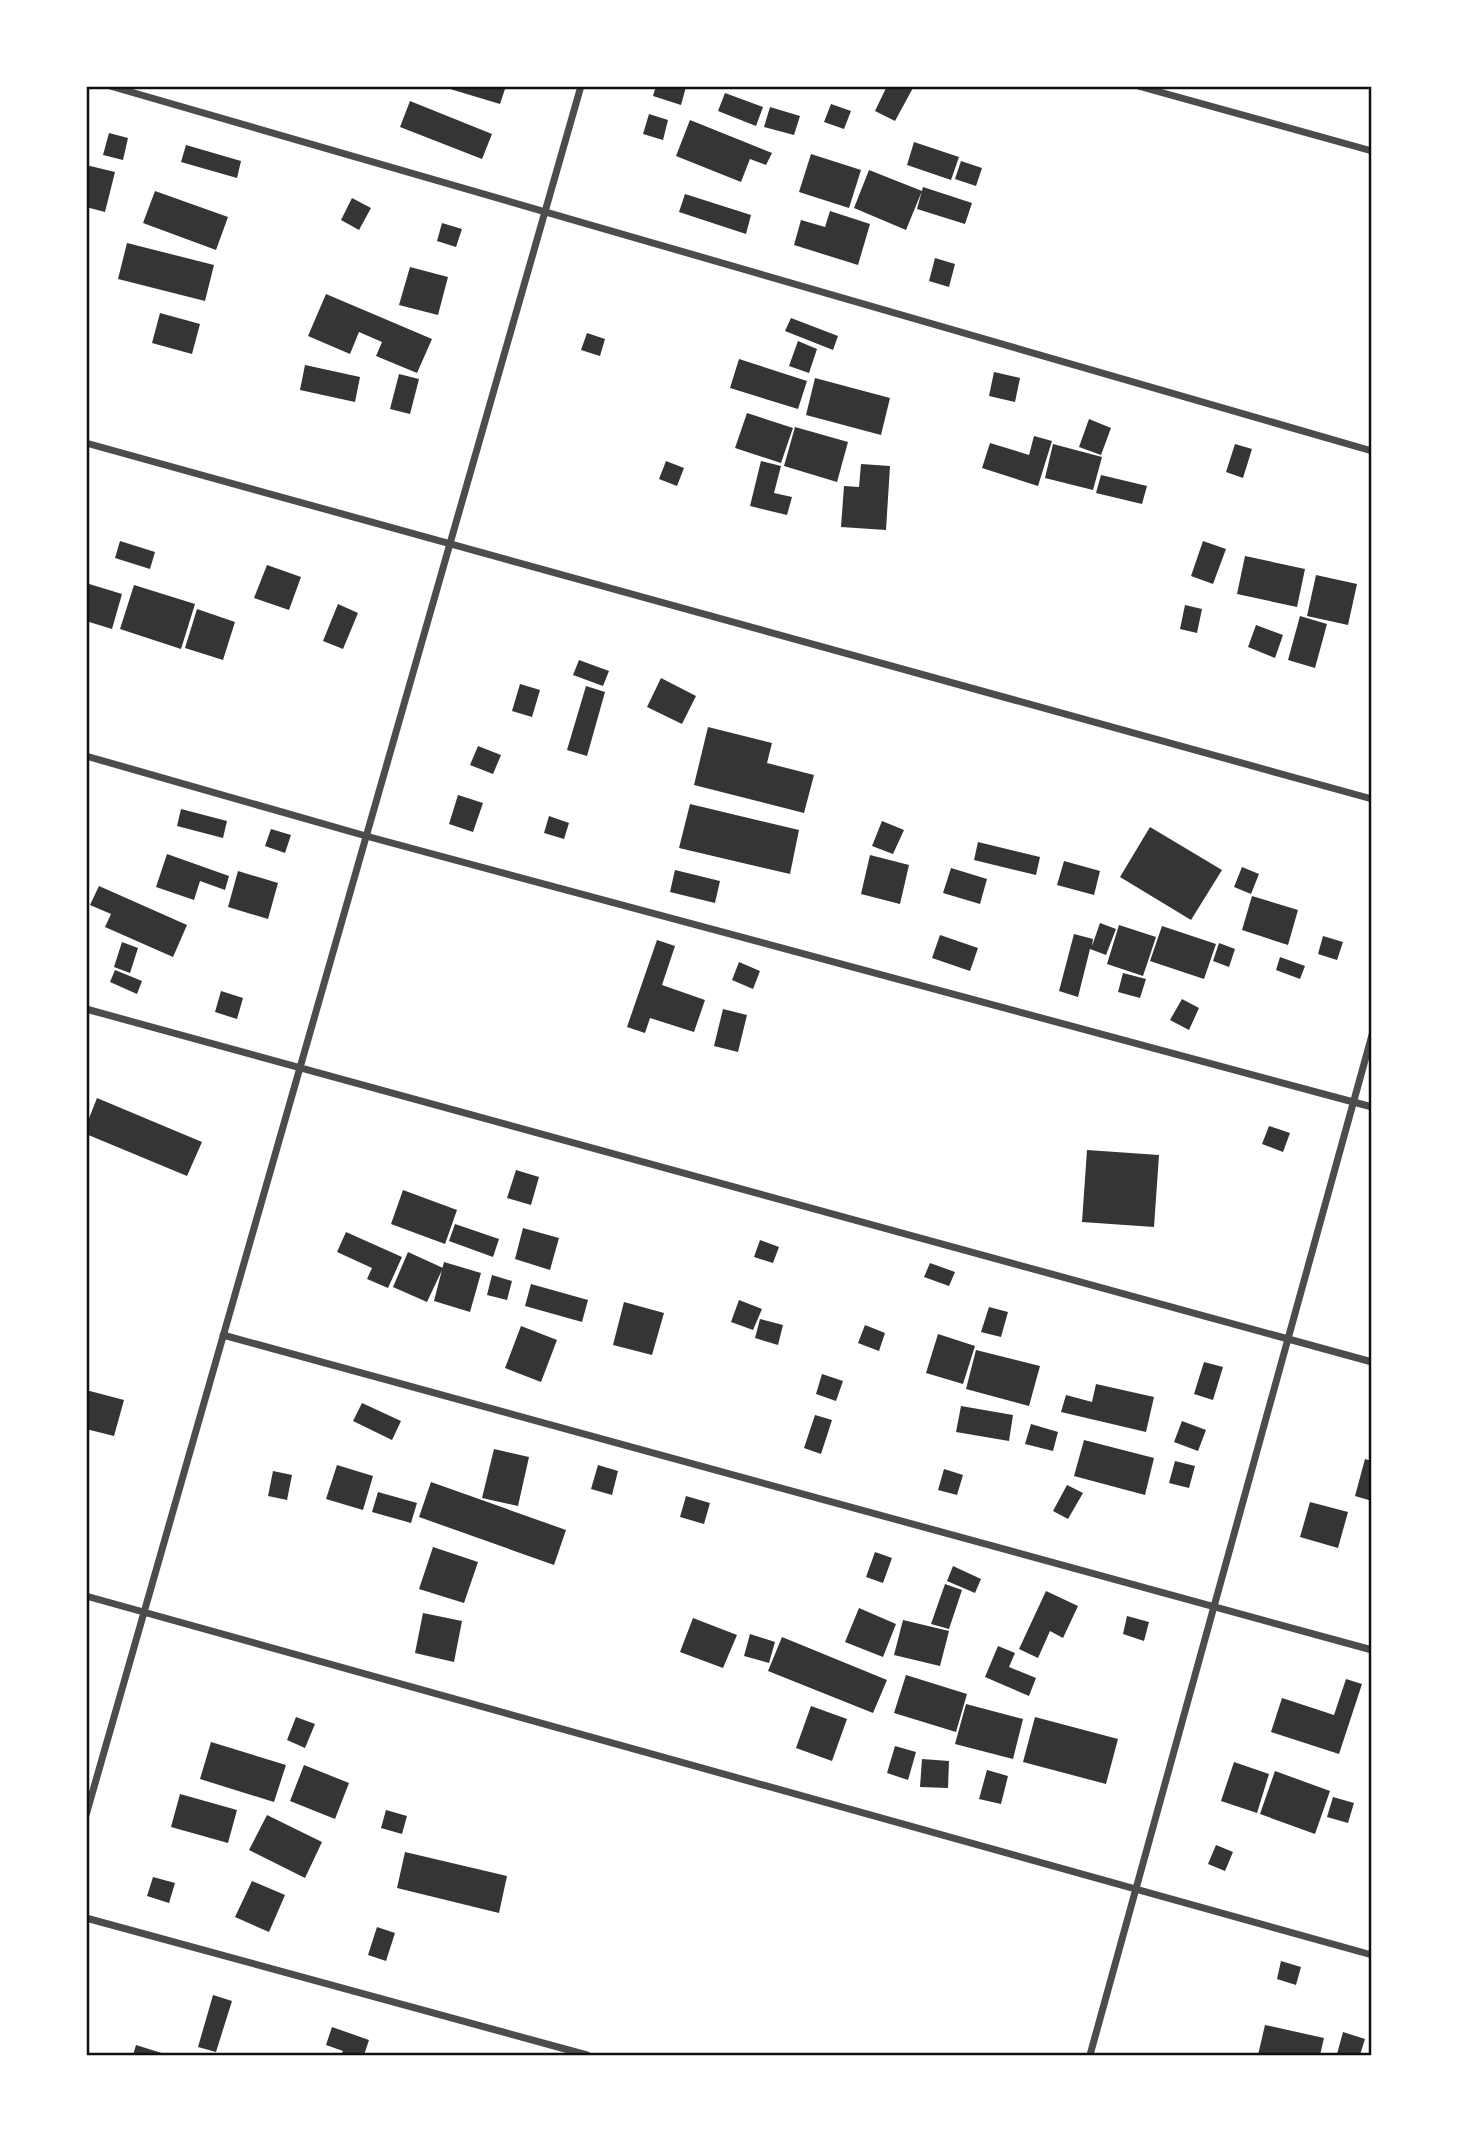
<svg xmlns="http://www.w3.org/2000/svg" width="1458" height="2141" viewBox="0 0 1458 2141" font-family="Poppins,sans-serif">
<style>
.building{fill:#353535}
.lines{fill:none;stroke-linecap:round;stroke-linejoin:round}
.minor{stroke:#4c4c4c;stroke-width:7}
.neatline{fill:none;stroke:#111;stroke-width:2.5}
</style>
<rect width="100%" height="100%" fill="#fff"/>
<!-- building -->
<path class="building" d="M440,86h66l-6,18z
M656,86l30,1 -5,18 -28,-9z
M887,86h27l-19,35 -20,-10z
M725,93l38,14 -7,19 -38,-15z
M410,101l82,33 -10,25 -82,-32z
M831,104l20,7 -7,18 -20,-7z
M770,107l30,9 -6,19 -30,-8z
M649,114l19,6 -5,20 -20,-6z
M690,120l82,33 -6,12 -16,-6 -9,23 -65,-26z
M109,133l19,5 -5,22 -20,-5z
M914,142l45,15 -8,23 -44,-15z
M186,145l55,16 -4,17 -56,-16z
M811,154l50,16 -12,38 -50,-16z
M961,161l21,7 -6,18 -21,-7z
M86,165l29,7 -10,40 -19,-5z
M869,170l53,21 -16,39 -52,-22z
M923,187l49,16 -7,21 -48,-15z
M155,191l73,26 -12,33 -73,-27z
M685,194l66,21 -5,19 -67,-22z
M352,198l19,10 -12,22 -18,-10z
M830,211l40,13 -12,41 -64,-20 7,-25 24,7z
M442,223l20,6 -6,18 -19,-6z
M127,243l87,22 -9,36 -87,-22z
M935,258l20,6 -6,23 -20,-6z
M410,267l38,10 -10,38 -39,-10z
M326,294l106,45 -15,34 -41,-17 6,-14 -23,-10 -9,22 -42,-18z
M160,313l40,11 -8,30 -40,-11z
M791,318l47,18 -5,14 -48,-19z
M587,333l18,6 -5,17 -19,-6z
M798,341l19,8 -8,24 -20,-7z
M739,359l68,22 -9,28 -68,-21z
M305,365l55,12 -5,25 -55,-12z
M994,372l26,6 -5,24 -26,-6z
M399,374l20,5 -9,35 -20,-5z
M815,378l75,20 -9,37 -75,-20z
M747,413l46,15 -12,35 -46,-15z
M1089,419l22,9 -10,27 -22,-8z
M795,427l53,15 -11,40 -53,-16z
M1034,436l18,5 -14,45 -56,-18 8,-25 39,12z
M1053,444l49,13 -9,33 -48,-12z
M1235,444l17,5 -9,29 -17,-6z
M666,461l18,7 -7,18 -18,-7z
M761,461l20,5 -7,27 18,4 -5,18 -37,-9z
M861,464l29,2 -4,64 -45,-3 3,-41 15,1z
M1101,475l46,11 -5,18 -46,-11z
M120,541l35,11 -5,17 -35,-11z
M1203,541l23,8 -13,35 -22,-8z
M1245,556l60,13 -8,38 -60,-13z
M267,565l34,12 -12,33 -35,-12z
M1316,575l41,9 -9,41 -41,-9z
M86,583l36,11 -10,35 -26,-8z
M134,585l61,19 -14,45 -61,-20z
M338,604l20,9 -15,36 -20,-8z
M1185,605l17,4 -5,24 -17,-4z
M197,609l38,13 -12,38 -38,-12z
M1300,616l27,8 -12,44 -27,-8z
M1256,625l27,10 -8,23 -27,-11z
M579,660l30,11 -6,15 -30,-11z
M661,678l35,18 -14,28 -35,-17z
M520,684l20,6 -8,27 -20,-6z
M586,686l19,6 -18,64 -20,-6z
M708,727l64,16 -5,20 47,12 -10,38 -110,-28z
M478,746l23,9 -8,19 -23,-9z
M458,795l25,8 -10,29 -24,-8z
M690,804l109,26 -9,44 -111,-26z
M181,809l46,12 -4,17 -46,-12z
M549,816l20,7 -5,16 -20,-6z
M882,821l22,9 -11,24 -21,-8z
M1150,827l72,43 -31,50 -71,-43z
M271,829l20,6 -6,18 -20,-7z
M978,842l62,15 -4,18 -62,-15z
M167,854l62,22 -4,14 -25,-9 -6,19 -38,-13z
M870,855l39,10 -9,39 -39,-10z
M1064,861l36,10 -6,24 -37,-10z
M1242,867l17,7 -8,20 -17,-7z
M951,868l36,11 -7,25 -37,-11z
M675,870l45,11 -5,22 -45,-11z
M238,871l40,12 -10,36 -40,-12z
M99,886l88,39 -14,32 -68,-30 6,-13 -21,-9z
M1252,896l46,14 -10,35 -46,-15z
M1100,923l16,6 -10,26 -16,-6 -12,48 -19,-6 15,-57 19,5 -1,7z
M1119,925l37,12 -13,39 -36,-12z
M1162,926l54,18 -12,35 -54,-18z
M940,935l38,13 -8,23 -38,-13z
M1323,936l20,6 -6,18 -19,-6z
M657,940l18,6 -13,39 43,15 -11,32 -44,-14 -5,15 -18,-6z
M122,942l16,6 -8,25 -16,-6z
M1219,943l16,6 -6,18 -16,-6z
M1280,957l25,9 -5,13 -24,-9z
M739,962l21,9 -7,18 -21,-9z
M115,970l27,11 -5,13 -27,-12z
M1123,973l23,6 -6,19 -22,-6z
M221,991l22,7 -6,21 -22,-7z
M1182,999l17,9 -10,22 -19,-10z
M723,1009l24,6 -9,37 -24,-6z
M97,1098l105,44 -15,34 -101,-42v-8z
M1269,1126l21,7 -7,19 -21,-8z
M1087,1150l72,5 -5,72 -72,-5z
M516,1170l23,7 -8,28 -24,-7z
M403,1190l54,20 -12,34 -54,-20z
M455,1224l44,15 -6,18 -44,-16z
M523,1228l36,10 -9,32 -35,-11z
M346,1232l56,25 -14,31 -21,-9 5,-11 -35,-16z
M760,1240l19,7 -6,16 -19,-6z
M408,1252l35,16 -16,34 -34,-15z
M444,1262l37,11 -11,39 -36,-11z
M930,1263l25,9 -6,14 -25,-9z
M492,1275l20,6 -5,19 -20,-5z
M531,1284l57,16 -6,22 -57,-16z
M739,1300l23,9 -9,21 -22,-8z
M624,1302l40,11 -12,42 -39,-10z
M989,1307l19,5 -7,25 -20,-5z
M760,1319l23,6 -5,20 -23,-7z
M865,1325l20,8 -6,18 -21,-8z
M521,1326l36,14 -16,42 -36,-14z
M938,1334l37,12 -12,38 -37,-11z
M976,1350l64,16 -11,40 -63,-17z
M1204,1362l19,5 -10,33 -19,-6z
M822,1374l21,7 -7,20 -20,-7z
M1096,1384l58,13 -8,35 -85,-20 5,-17 26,7z
M86,1390l38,10 -10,36 -28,-7z
M362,1403l39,18 -9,19 -39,-19z
M961,1406l52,9 -4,26 -53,-9z
M815,1415l17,5 -11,34 -17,-6z
M1182,1421l24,9 -8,21 -24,-9z
M1031,1424l27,8 -5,19 -28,-7z
M1084,1440l70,18 -9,37 -71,-19z
M494,1449l35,8 -11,49 -36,-8z
M1365,1459l7,2v40l-17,-5z
M1175,1461l20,5 -6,22 -20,-5z
M337,1465l36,11 -10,34 -37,-11z
M598,1465l20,6 -6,24 -21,-6z
M944,1469l19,6 -6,20 -19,-5z
M273,1471l19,4 -5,25 -19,-4z
M431,1482l135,48 -12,35 -135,-48z
M1067,1485l16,8 -15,26 -15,-8z
M378,1492l39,11 -6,20 -39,-11z
M686,1496l24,7 -6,21 -24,-7z
M1310,1502l38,10 -10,36 -38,-11z
M433,1547l45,15 -14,41 -45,-14z
M875,1552l17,6 -9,25 -17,-6z
M953,1566l28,13 -6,14 -28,-12z
M945,1584l17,6 -13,39 -18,-5z
M1046,1591l32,15 -15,32 -13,-7 -12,27 -19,-9z
M859,1608l37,16 -13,33 -38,-15z
M423,1613l39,8 -8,41 -39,-9z
M1127,1616l22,6 -5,19 -21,-7z
M693,1618l44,17 -14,33 -43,-16z
M903,1620l46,11 -9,35 -46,-11z
M750,1634l25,8 -6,21 -25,-7z
M782,1637l105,43 -14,33 -105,-42z
M998,1646l17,7 -6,14 27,11 -7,18 -44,-19z
M906,1675l61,19 -11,38 -62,-19z
M1346,1679l16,5 -23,70 -68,-22 11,-34 52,17z
M966,1704l57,15 -10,40 -58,-15z
M811,1706l36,13 -15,42 -36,-13z
M296,1717l19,7 -10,24 -18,-8z
M1035,1717l83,22 -12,45 -83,-22z
M211,1742l75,23 -12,37 -74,-23z
M895,1746l21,6 -8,28 -21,-7z
M922,1759l27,2 -1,27 -28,-1z
M1234,1762l35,12 -12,39 -36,-12z
M304,1765l45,18 -14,36 -45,-18z
M987,1770l21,6 -7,28 -22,-5z
M1275,1771l55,20 -15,43 -55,-20z
M180,1794l57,16 -9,33 -57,-16z
M1333,1797l21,6 -6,20 -21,-6z
M386,1810l21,6 -5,18 -21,-6z
M267,1815l55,27 -17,36 -56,-28z
M1216,1845l17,7 -8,19 -17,-7z
M405,1852l102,24 -8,37 -102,-25z
M153,1877l22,6 -6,20 -22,-7z
M252,1881l33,14 -16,37 -34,-15z
M377,1927l18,6 -9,28 -18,-6z
M1281,1961l20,6 -5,18 -19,-6z
M213,1995l19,6 -16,51 -18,-5z
M1265,2025l59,13 -4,17h-62z
M332,2027l37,13 -5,15h-23l2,-4 -17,-6z
M1343,2032l22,7 -5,16 -23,-1z
M136,2045l32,10h-35z"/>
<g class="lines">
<!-- minor -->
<path class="minor" d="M110,86l1262,365
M1138,86l234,65
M86,443l1286,356
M86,756l280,80 1006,271
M86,1009l1286,353
M223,1335l1149,315
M86,1596l1286,359
M86,1815l495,-1729
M86,1918l501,137
M1090,2055l282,-1020"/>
</g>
<!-- border -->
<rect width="1458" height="2141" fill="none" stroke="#ffffff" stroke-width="175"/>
<rect x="88" y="88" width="1282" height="1966" class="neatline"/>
</svg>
